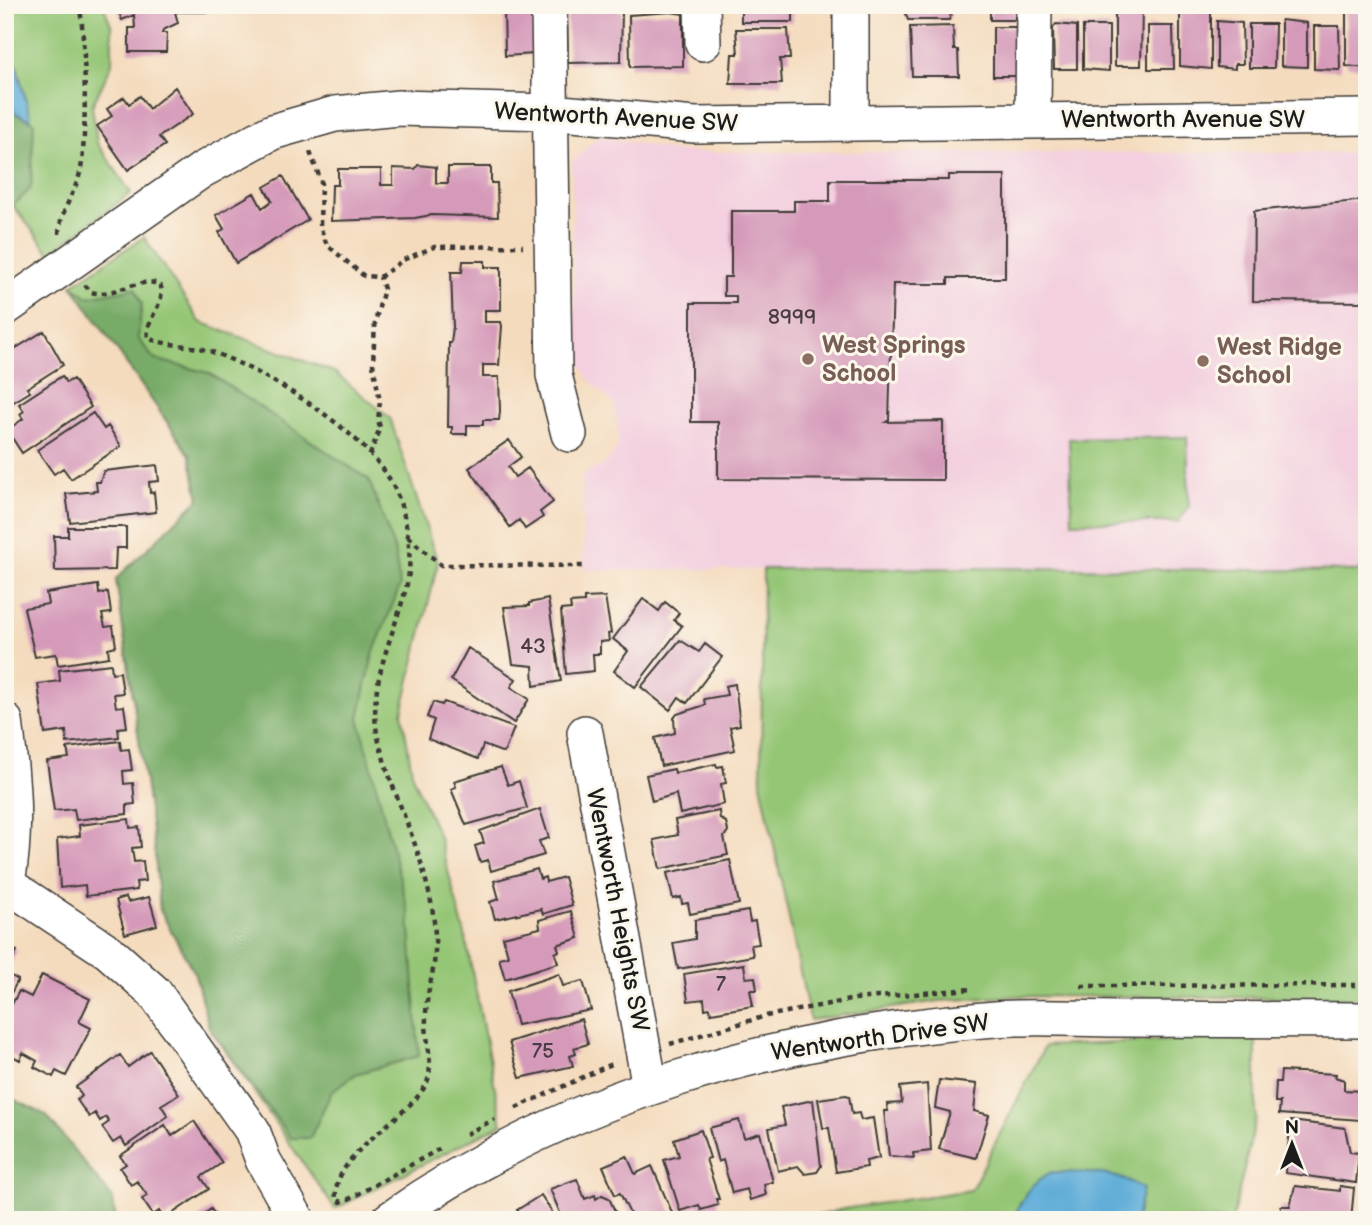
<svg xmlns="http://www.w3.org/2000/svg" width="1372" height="1225" viewBox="0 0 1372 1225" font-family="'Balsamiq Sans',sans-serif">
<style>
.built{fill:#f3cfdf}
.green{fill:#95c676;stroke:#587149;stroke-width:2}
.forest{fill:#78ab67;stroke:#4a6442;stroke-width:2}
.water{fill:#5eadd8;stroke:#3d647a;stroke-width:2}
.building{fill:#d59ab9}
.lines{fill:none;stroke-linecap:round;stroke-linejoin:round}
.minor-casing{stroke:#3c3934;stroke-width:38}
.path{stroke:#3c3934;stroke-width:4.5;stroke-dasharray:5 5;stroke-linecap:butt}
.minor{stroke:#fff;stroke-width:35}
.education-dot{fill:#8d6e63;stroke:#fbf7ec;stroke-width:2.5}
.labels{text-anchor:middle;stroke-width:6;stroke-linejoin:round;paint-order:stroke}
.number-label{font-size:21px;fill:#4a3c43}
.street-label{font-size:24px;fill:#1c1c1c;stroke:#fbf7ec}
.education-label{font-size:24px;font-weight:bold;fill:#785e54;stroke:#fbf7ec;text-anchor:start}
</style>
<rect width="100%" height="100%" fill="#fbf7ec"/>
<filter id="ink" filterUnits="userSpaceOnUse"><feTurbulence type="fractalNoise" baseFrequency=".0143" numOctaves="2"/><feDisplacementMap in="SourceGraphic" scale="14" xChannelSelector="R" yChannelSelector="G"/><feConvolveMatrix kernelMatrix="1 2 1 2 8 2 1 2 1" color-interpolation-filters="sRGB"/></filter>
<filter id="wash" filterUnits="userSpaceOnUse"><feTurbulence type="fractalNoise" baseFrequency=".00686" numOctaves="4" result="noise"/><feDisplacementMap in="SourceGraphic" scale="28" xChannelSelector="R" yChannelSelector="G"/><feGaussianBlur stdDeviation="1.57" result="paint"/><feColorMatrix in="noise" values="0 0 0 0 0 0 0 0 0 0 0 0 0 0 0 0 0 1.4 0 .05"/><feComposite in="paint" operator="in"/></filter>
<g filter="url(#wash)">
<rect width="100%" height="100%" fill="#f4dbbe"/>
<!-- built -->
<path class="built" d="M599,136l80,16 688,1v418l-327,-3 -456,2 -2,-95 23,-11 10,-13 4,-15 -5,-32 -25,-24 -14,-29 -3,-189z"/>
<!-- green -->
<path class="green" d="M5,5h98l9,22v37l-20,42 5,37 34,50 -81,60 -45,-58z
M144,237l56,85 134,50 56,46 48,145 -36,150 11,65 26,59 26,98 37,189 -167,85 -126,-182 -14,-53 -35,-64 -6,-66 -38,-265 83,-80 -9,-44 -118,-170z
M1187,437l2,70 -11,15h-106l-3,-83z
M1040,568l327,3v427l-350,-2 -78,5 -129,19 -49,-237 2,-214z
M1256,1037v81l-24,102h-429l40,-11 128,-19 74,-144z"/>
<!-- forest -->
<path class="forest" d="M5,91l10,22 19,9 -3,66 -20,20 -6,-6z
M72,285l16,12 47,-9 7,16 -4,34 16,21 55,14 160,107 25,68 6,38 -27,68 -14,64 50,196 10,142 -63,18 -24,17 -22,47h-19l-82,-111 -14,-53 -35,-64 -6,-66 -38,-265 83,-80 -9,-44z
M5,1095l41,20 67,84 3,21h-111z"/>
<!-- water -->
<path class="water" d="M5,5l10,1 -9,18 25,96 -16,-7 -10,-22z
M1052,1172c32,1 64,-2 91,17l-7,31h-123c8,-21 19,-39 39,-48z"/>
<g id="blocks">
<!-- building -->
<path class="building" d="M116,5h95l-1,7h-35l3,11 -15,7 -1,3h5l-1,19h-37v-24h6l-1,-13 -12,5z
M504,5h29l1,49 -29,2z
M741,5h52v17h-52z
M903,5h49v7l-3,8h-41z
M990,5h25v15h-25z
M1115,5h27l-1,61h-26z
M1180,5h31v64l-31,-3z
M1346,5h21v63l-21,-2z
M610,8l12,3 -1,51 -53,1 -1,-52z
M671,12l12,2v52l-53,1 -1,-52z
M1281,20l26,3v44l-26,-1z
M1217,21l25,2 1,41h-8v5l-18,-2z
M1056,24l21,2v43h-23l-1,-41z
M1249,24h26l-1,44h-25z
M953,26l1,24h4l1,26h-47l-2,-49z
M1083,26h26v45l-26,-2z
M1148,26h25l1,43h-26z
M1314,26h25l1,44 -26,-1z
M993,27h25v49h-25z
M736,29h52l2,30h-10l2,25h-52l2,-30h6z
M175,87l18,27 -34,23 6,8 -37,25 -31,-44 15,-10 -5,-7 17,-12 5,7 11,-8 9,13z
M418,165l18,2v16h12v-16h43v16h6l1,34 -67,-2 -16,3 -84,3 1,-36h6v-16h43v16h12v-17l22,1z
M949,175h56v103h-57v6h-55l-4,136 -3,2 57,-1v59l-225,-1v-57h-27v-119h45v-7h-12v-19h7v-66h63v-10h36v-21h119z
M283,176l25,44 -72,43 -17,-31 5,-3 -8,-14 38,-22 8,15 10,-7 -8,-14z
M1367,200v102l-114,-1 1,-90z
M463,261h22v6h16v43h-16v12h16l1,4 -3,39h-16v12h16l1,34 -1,9h-16v5h-16v9h-15v-7h-4l1,-84h2l2,-16 -2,-55h11z
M44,331l19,34 -36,23 3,4 -25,15v-52z
M62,376l4,7 7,-4 18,28 -69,46 -15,-23 16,-11 -3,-5 4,-3 -5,-7z
M93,413l11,16 4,-3 13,20 -50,33 -8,-11 -9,6 -17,-24z
M509,440l12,17 -13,10 7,10 13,-9 25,34 -13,10 3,5 -18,12 -6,-9 -9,7 -41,-59z
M157,465l2,16 -10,1 1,11 4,-1 2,20 -86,10 -4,-28 31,-3 -1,-9h4l4,-11z
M68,527h58v21h-10l-1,22 -60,1 -1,-35h14z
M98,585l1,9 9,-2 3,21 -9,1 3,13 8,-1 3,20 -8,2 1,9 -51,8 -2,-11 -21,3 -11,-49 24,-4 -2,-11z
M605,597l6,36 -3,1 1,7 -9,1v12h-7l1,17 -28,3 -5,-64 10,-1 -1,-6 14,-1v-4z
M548,599l13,82 -27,5 -1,-20 -20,-2 -9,-57 25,-1v-3z
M643,599l16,12 6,-9 14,11 -5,7 8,6 -47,61 -21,-16 14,-20 -15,-12z
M680,640l19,12 6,-8 17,13 -35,46 -8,-6 -9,13 -29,-23z
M468,648l48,31 -5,8 18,12 -15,24 -63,-43z
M111,664l1,9 8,-1 3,21 -9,1 2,13 8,-1 3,21 -9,1 1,9 -52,6 -1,-12 -21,3 -7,-50 22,-3 -1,-11z
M735,684l5,41 -10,2 5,23 -74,16 -6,-28 20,-5 -1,-15 3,-4 28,-9 -1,-6 23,-4 -2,-9z
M433,702l9,3 2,-3 70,26 -10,25 -21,-8 -5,14 -50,-20 6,-19 -7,-3z
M120,741l1,9 8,-1 3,21 -9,1 1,13 9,-1 2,21 -8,1v9l-51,6 -2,-11 -20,2 -7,-50 22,-3 -2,-10z
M716,764l1,3 6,-1 3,17 -5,1 3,20 -44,10 -4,-20 -24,7 -6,-26 28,-6 1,4z
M501,767l7,18 11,-4 8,27 -61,17 -15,-36 5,-2 -2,-6z
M540,809l9,29 -10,3 5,14 -53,16 -3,-11 -8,2 -5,-16 9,-3 -4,-12z
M719,811l1,8 6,3 2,9 -4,6 4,18 -68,14 -6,-29 24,-5 -3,-15z
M129,819l1,9 9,-1 2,20 -9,1 2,14 9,-1 2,20 -9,1 1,8 -51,6 -1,-11 -25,3 -3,-49 23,-3 -1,-11z
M730,860l9,44 -49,10 -2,-11 -6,1 -1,-7 -8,2 -6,-26z
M537,869l3,10 5,-2 1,5 18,-5 8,28 -29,9 -2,-5 -46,10 -5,-17 9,-3 -5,-18z
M126,897l2,5 21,-5 8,28 -32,9 -9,-34z
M571,911l8,27 -22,7 2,6 -4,2 3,10 -53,16 -6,-21 9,-2 -5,-19 37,-9 -1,-8z
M748,911l2,11 5,-1 4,23 -8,1 2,11 -75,13 -5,-26 22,-4v-19z
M5,945l12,6 -11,22 12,7 -13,25z
M744,964l2,14 9,-1 2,13h-7l3,16 -42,7 -1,-5 -5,1 -1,-10 -16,2 -4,-27z
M559,974l4,12 20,-5 8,29 -74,15 -9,-34z
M42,975l48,24 -11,23 12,6 -25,48 -10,-5 -3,6 -19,-10 3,-6 -14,-8 -3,7 -15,-8v-35l14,-26 12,6z
M581,1019l7,25 -14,4 2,6 -6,2 3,10 -53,12 -11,-36z
M150,1051l29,43 -18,11 7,11 -42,30 -5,-8 -8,5 -11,-16 7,-5 -3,-5 -6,4 -5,-8 -6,4 -12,-17 5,-4 -6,-9 44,-32 8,12z
M1281,1071l55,3 -1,3 9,3v10l18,1 -2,29 -81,-6 1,-12h-5l1,-20h4z
M939,1080l38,4 -3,27 15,4 -13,43 -37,-9 11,-37 -15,-4z
M927,1084l4,67 -18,2 1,5 -25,-2 -5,-45h4l-1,-7 15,-1 -2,-16z
M846,1095l3,1 3,18 7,-1 2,7 12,-2 6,40 -13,3 1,6 -31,5 -7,-44h-6l-5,-29z
M813,1100l8,66 -4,6 -12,2 -7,-8 -20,5 -9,-43 16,-3 -4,-18z
M739,1120l5,18 16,-5 13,49 -9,2 2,11 -16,5 -3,-11 -15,4 -9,-33 -5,2 -9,-34z
M194,1121l28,42 -21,14 8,12 -45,30 -5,-8 -6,4 -11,-16 5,-4 -10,-14 -6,4 -11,-17 6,-4 -6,-8 45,-31 7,11z
M1291,1121l54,7 5,24 9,1 -3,30 -71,-10z
M701,1130l9,28 -4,1 13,40h-3l2,6 -17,5 -2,-5 -19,6 -16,-51 15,-4 -5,-17z
M627,1156l8,18 17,-8 22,51 -8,3h-33l-13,-27 -5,2 -12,-29z
M577,1179l8,20 10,-4 1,4 6,-4 7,3 10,22h-56l-13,-31z
M1295,1186l45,5v-5l14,2 -3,32h-71l1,-14h9z
M541,1195l16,25h-33l-7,-10z
M211,1209l8,11h-23z"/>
</g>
</g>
<g filter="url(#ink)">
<use href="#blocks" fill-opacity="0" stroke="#3c3934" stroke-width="2"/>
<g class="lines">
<!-- minor casing -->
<g class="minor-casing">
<path id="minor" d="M549,5l5,370 15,59
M702,5l1,38
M851,5v116
M1033,120l1,-115
M5,308l197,-138 70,-38 63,-18 64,-6 151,4 145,13 672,-8
M5,721c7,56 12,106 2,162
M585,733l65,354
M5,883l104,69 45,40 98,138 11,30 34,60
M389,1220c178,-126 391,-185 606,-201 41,-3 82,0 122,0 84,1 167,1 250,1"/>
</g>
<!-- path -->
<path class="path" d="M310,152l11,29 -1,46 7,18 37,31 16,1 23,-17 31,-13 89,-1
M59,234c1,-22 15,-39 21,-61 7,-26 6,-141 -1,-168
M85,285l6,7c22,6 46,-15 69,-8 8,18 -16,36 -12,54 21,9 46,6 67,15 54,21 140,73 172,122 19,29 28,80 19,113 -12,47 -38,95 -29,145 11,52 38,100 50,152 7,25 10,53 7,79 -3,18 -8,34 -8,52 -1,19 6,40 3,59 -4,36 -99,75 -93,124l5,3 10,-4 92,-51
M370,455l10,-28 -2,-6 2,-20 -7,-37 2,-42 9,-33 -4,-12
M408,537l33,28 143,1
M1081,986l286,-1
M670,1044l96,-28 89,-17 116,-10
M516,1108l100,-46
M466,1134l29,-15"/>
<!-- minor -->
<use href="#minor" class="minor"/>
</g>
</g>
<!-- markers -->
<g class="education-dot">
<circle cx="808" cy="359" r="7"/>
<circle cx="1203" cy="361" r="7"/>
</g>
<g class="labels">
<!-- number labels -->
<g class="number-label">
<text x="792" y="324">8999</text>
<text x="533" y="653">43</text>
<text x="721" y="991">7</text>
<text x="543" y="1058">75</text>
</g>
<!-- street labels -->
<g class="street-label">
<text transform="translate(616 117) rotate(3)" y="8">Wentworth Avenue SW</text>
<text x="1183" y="127">Wentworth Avenue SW</text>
<text transform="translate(618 910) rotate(79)" y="8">Wentworth Heights SW</text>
<text transform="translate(880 1037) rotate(-8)" y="8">Wentworth Drive SW</text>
</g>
<!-- education labels -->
<g class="education-label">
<text x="822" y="353">West Springs<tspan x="822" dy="28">School</tspan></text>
<text x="1217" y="355">West Ridge<tspan x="1217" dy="28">School</tspan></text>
</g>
</g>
<!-- margin -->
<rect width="1372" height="1225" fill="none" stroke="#fbf7ec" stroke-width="28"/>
<!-- north arrow -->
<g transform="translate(1292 1144)" stroke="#fbf7ec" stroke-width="5" paint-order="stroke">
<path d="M0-5L12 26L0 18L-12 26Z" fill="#1c1c1c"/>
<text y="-10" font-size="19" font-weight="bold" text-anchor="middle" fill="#1c1c1c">N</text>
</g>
</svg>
